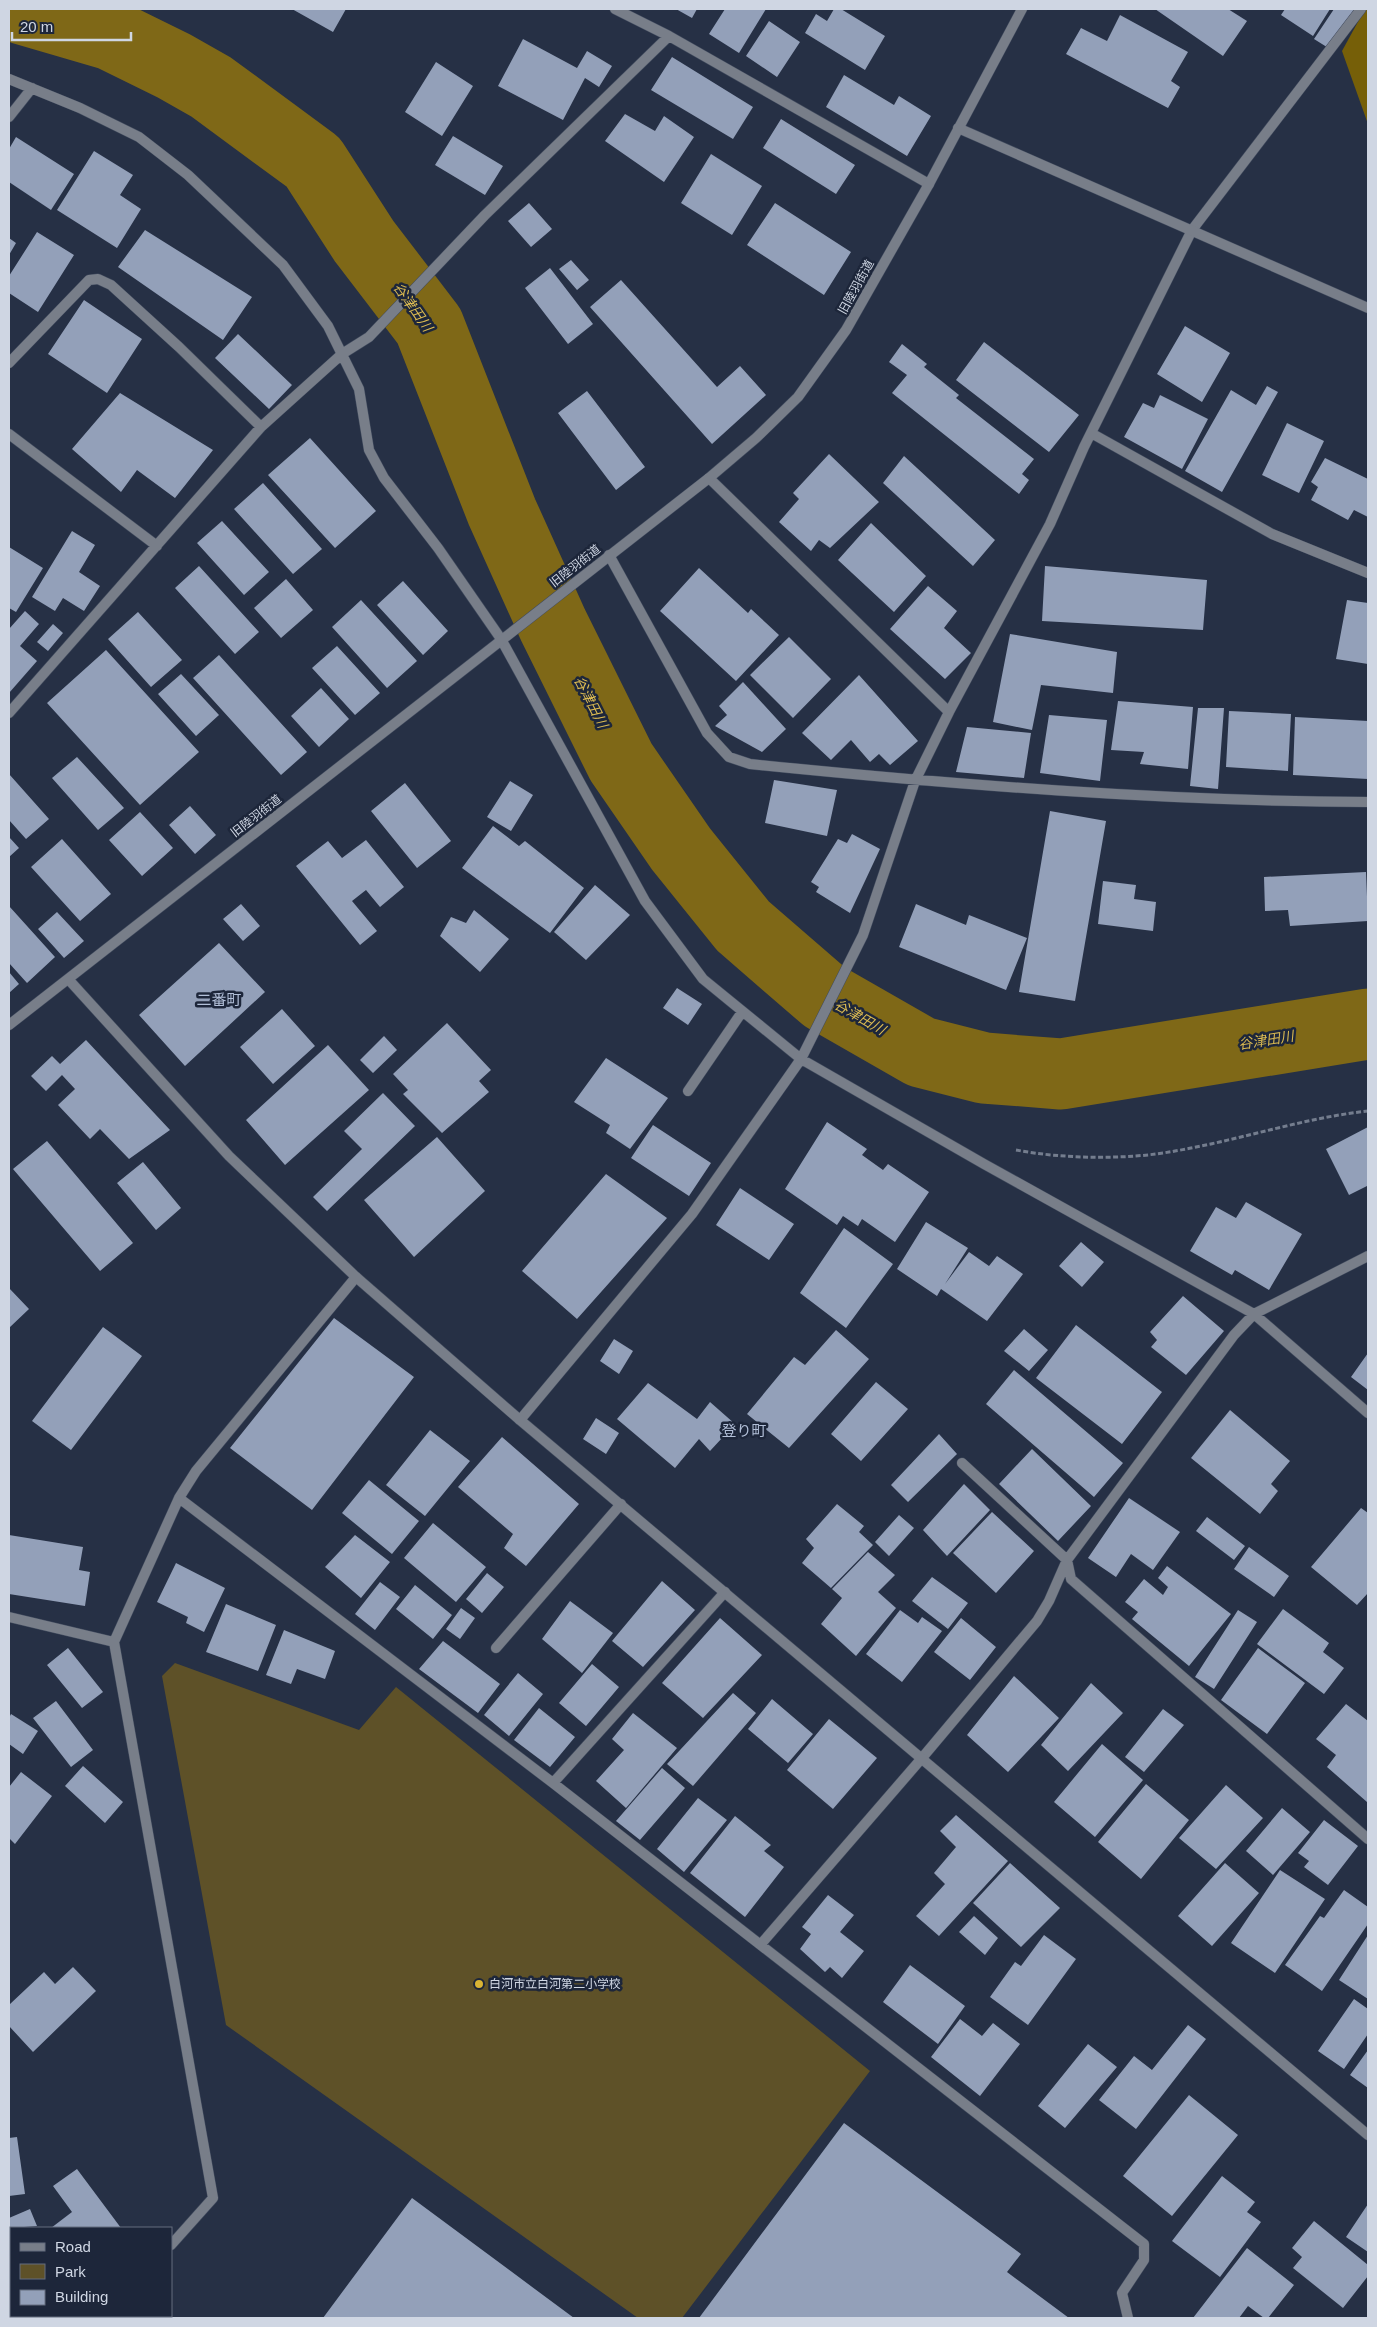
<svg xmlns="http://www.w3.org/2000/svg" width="1377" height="2327" viewBox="0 0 1377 2327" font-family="Arial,'Noto Sans JP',sans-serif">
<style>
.green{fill:#5e5128}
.forest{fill:#765f08}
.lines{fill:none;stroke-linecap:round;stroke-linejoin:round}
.river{stroke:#7f6817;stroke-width:71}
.building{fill:#93a0b9}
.minor-casing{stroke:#414b5e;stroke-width:11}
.tertiary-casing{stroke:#414b5e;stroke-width:11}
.path{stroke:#747d8e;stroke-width:3;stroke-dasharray:5 2.5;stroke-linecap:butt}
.minor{stroke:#787e89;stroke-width:10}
.tertiary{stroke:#787e89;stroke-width:10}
.poi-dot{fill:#d9b434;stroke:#1d263a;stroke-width:2}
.labels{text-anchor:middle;stroke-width:5;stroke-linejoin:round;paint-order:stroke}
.street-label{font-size:12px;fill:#cfd6e3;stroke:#1d263a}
.poi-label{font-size:12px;fill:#cfd6e3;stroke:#1d263a;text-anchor:start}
.water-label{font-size:14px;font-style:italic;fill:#dcbb52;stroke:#1d263a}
.quarter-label{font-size:15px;fill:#b2bfd8;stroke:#1d263a}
</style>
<rect width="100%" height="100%" fill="#263045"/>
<!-- green -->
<path class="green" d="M175,1663l184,67 37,-43 474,384 -188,247h-44l-412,-293 -64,-349z"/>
<!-- forest -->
<path class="forest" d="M1365,9h3v115l-26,-73z"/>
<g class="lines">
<!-- river -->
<path class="river" d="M22,9l89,26 63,31 37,21 102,75 51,79 65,85 73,186 51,113 68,137 60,87 62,77 82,71 96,55 63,16 77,6 307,-50"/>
</g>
<!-- building -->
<path class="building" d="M292,9h54l-13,23z
M676,9h21l-5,9z
M725,9h41l-27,44 -30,-19z
M834,9h7l44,27 -20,34 -60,-37 11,-19 11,7z
M1155,9h73l19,12 -24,35z
M1285,9h45l-17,27 -32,-21z
M1334,9h23l-27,40 -16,-10z
M1120,15l68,37 -17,29 9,6 -12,21 -102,-54 15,-26 26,13z
M769,21l31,21 -23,35 -31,-21z
M523,39l54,29 10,-17 25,15 -13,21 -14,-9 -22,42 -65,-34z
M672,57l81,50 -20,32 -82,-49z
M436,62l37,24 -31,50 -37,-24z
M844,75l50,30 5,-9 32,20 -24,40 -81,-49z
M625,114l30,17 9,-15 30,21 -30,45 -59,-41z
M781,119l74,46 -19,29 -73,-46z
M453,136l50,30 -18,29 -50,-30z
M16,137l58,37 -23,36 -42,-28v-33z
M94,151l39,24 -13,20 21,14 -24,39 -60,-38z
M711,154l51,32 -30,49 -51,-32z
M529,203l23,26 -21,18 -23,-26z
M775,203l76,49 -27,43 -77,-50z
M145,230l107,67 -29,43 -105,-73z
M37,232l37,23 -36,57 -29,-19v-17z
M9,238l7,5 -7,12z
M571,260l18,20 -12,10 -18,-21z
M550,268l43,56 -25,20 -43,-56z
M621,280l96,107 23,-21 26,29 -54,49 -122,-137z
M84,300l58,39 -35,54 -59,-39z
M1185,326l45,27 -28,49 -45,-28z
M238,334l54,51 -23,24 -54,-51z
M984,342l95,73 -30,37 -93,-72z
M902,344l25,20 -3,3 35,28 -3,3 78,61 -12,15 7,6 -10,14 -127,-101 15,-18 -18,-13z
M1267,386l11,6 -56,100 -37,-21 46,-81 25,15z
M587,391l58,76 -29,23 -58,-77z
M120,393l93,57 -38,48 -38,-28 -16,22 -49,-43z
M1160,395l48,24 -26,50 -58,-32 19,-34 11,5z
M1287,423l37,18 -25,52 -37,-18z
M310,438l66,73 -41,37 -67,-73z
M829,454l50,48 -49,46 -11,-8 -8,11 -32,-29 20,-23 -6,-6z
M904,456l91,84 -22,26 -90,-83z
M1325,458l43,21v38l-14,-7 -6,10 -37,-20 7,-13 -7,-5z
M263,483l59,66 -29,25 -59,-65z
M222,521l47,51 -25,23 -47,-52z
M871,523l55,53 -32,36 -56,-52z
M72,531l23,14 -16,27 21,14 -16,25 -21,-13 -8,13 -23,-14z
M9,547l34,21 -27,44 -7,-4z
M199,566l60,66 -24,22 -60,-66z
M1045,566l162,14 -4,50 -161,-9z
M699,568l49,45 3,-4 28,26 -43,46 -76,-70z
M286,579l27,31 -32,28 -27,-30z
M403,581l45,50 -25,24 -46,-50z
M928,586l29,25 -13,17 27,25 -26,26 -55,-50z
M361,600l56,61 -30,27 -55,-61z
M1347,600l21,3v61l-32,-5z
M25,611l14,13 -19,22 17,15 -28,32v-64z
M138,612l44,48 -31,27 -43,-48z
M53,624l10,9 -15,18 -11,-9z
M1010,634l107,18 -4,41 -72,-8 -9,45 -39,-8z
M789,637l42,42 -38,39 -43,-43z
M337,646l43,47 -25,22 -43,-47z
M106,650l93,102 -59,53 -93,-102z
M219,655l88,97 -26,23 -88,-97z
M181,674l38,41 -23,21 -38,-42z
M859,675l59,66 -28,24 -11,-11 -9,8 -19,-22 -20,20 -29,-27z
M743,682l43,47 -24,23 -47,-26 12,-11 -8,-9z
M321,688l28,31 -30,28 -28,-31z
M1118,701l75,6 -5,62 -48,-5 4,-12 -33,-2z
M1198,708h26l-6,81 -28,-3z
M1229,711l62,3 -3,57 -62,-4z
M1049,715l58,5 -7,61 -60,-8z
M1295,717l73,4v58l-75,-4z
M967,727l64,6 -7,45 -68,-6z
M77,757l47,51 -26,22 -46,-52z
M9,774l40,45 -23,20 -17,-19z
M774,780l63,10 -10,46 -62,-13z
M510,781l23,14 -22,36 -24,-14z
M405,783l46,58 -34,27 -46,-57z
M190,806l26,29 -21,19 -26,-29z
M1050,811l56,10 -31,180 -56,-9z
M140,812l33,36 -31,28 -33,-36z
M493,826l26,20 6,-5 59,47 -34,45 -88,-65z
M852,834l28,15 -30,64 -34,-21 3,-5 -8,-5 27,-43 9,4z
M9,837l10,11 -10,9z
M62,839l49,55 -31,27 -49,-54z
M366,840l38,47 -24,20 -14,-17 -14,11 25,30 -17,14 -64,-79 32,-25 14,17z
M1366,872l2,49 -78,5 -2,-16 -23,1 -1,-34z
M1103,881l33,4 -2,14 22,3 -3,29 -55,-7z
M595,885l35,30 -44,45 -32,-28z
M241,904l19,22 -17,15 -20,-22z
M916,904l50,21 3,-10 58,23 -21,52 -107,-43z
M9,906l46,51 -28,26 -18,-20z
M474,910l35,29 -29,33 -40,-36 11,-19 15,6z
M57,912l27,29 -20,17 -26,-29z
M219,943l46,49 -80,74 -46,-51z
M9,972l10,12 -10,9z
M677,988l25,16 -14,21 -25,-17z
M282,1009l33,37 -42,38 -33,-37z
M447,1023l44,47 -12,11 10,11 -47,41 -39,-39 5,-4 -15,-16z
M384,1036l13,14 -24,23 -13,-13z
M86,1040l84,90 -41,29 -29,-30 -10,10 -32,-34 17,-16 -13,-14 -16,16 -15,-15 21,-20 8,8z
M328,1045l41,45 -84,75 -39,-45z
M606,1058l62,40 -38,51 -24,-16 4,-8 -36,-23z
M383,1093l32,33 -88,85 -14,-14 49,-48 -18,-18z
M827,1122l40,27 -5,6 21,15 5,-6 41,28 -34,50 -33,-23 -4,7 -15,-10 -6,9 -52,-36z
M653,1125l58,38 -22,33 -58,-38z
M1368,1127v61l-1,-2 -18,9 -23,-46z
M437,1137l48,54 -71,66 -50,-57z
M47,1141l86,102 -33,28 -87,-102z
M143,1162l38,46 -25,22 -39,-47z
M606,1174l61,44 -90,101 -55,-48z
M740,1188l54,36 -25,36 -53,-35z
M1246,1202l56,32 -33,56 -34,-20 -3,5 -42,-24 26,-44 20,11z
M926,1222l42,26 -23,36 24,-32 20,14 8,-10 26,18 -36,47 -46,-32 -4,7 -40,-27z
M844,1228l49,36 -47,64 -46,-35z
M1081,1242l23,20 -22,25 -23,-21z
M9,1288l20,21 -20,19z
M1183,1296l41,35 -38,44 -35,-28 6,-7 -7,-8z
M334,1318l80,59 -102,133 -82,-62z
M1076,1325l86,67 -40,52 -86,-66z
M103,1327l39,29 -71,94 -39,-29z
M1024,1329l24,21 -19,21 -25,-20z
M836,1330l33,29 -80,89 -42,-34 47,-57 11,8z
M614,1339l19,12 -14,23 -19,-13z
M1368,1353v37l-17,-13z
M1014,1370l109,93 -29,34 -108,-93z
M876,1382l32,27 -47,52 -30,-27z
M648,1383l49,36 13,-17 25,22 -25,27 -11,-12 -24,29 -58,-49z
M1230,1410l60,51 -19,23 7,7 -18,23 -69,-56z
M596,1418l23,15 -13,21 -23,-15z
M430,1430l40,31 -45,55 -39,-31z
M939,1434l18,20 -49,48 -17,-17z
M502,1437l77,67 -53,62 -22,-18 9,-14 -55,-47z
M1032,1449l59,57 -33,35 -59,-57z
M369,1480l50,41 -27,33 -50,-41z
M964,1484l26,26 -43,46 -24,-26z
M1129,1498l51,34 -27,38 -22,-16 -15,23 -28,-19z
M837,1504l27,22 -5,6 14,13 -42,43 -29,-25 12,-15 -8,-9z
M1361,1508l7,5v80l-11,12 -46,-38z
M992,1512l42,39 -38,42 -43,-40z
M899,1515l15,13 -25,28 -14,-14z
M1207,1517l38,29 -11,14 -38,-29z
M433,1523l53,44 -30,35 -52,-44z
M9,1535l74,12 -4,23 11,2 -5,34 -76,-12z
M355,1535l35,27 -29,36 -36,-31z
M1249,1547l40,29 -15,21 -40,-28z
M868,1552l27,23 -17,17 18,16 -40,48 -35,-32 21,-26 -10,-9z
M176,1563l49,25 -21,44 -18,-9 2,-6 -31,-15z
M1167,1566l64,48 -42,52 -57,-47 6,-7 -13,-10 19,-23 19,16 5,-8 -10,-9z
M487,1573l17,14 -22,26 -16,-14z
M932,1577l36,26 -20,26 -36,-28z
M662,1581l33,29 -52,57 -31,-26z
M380,1582l20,15 -25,33 -20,-16z
M415,1585l37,30 -19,24 -37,-30z
M570,1601l43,32 -31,40 -40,-34z
M226,1604l50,21 -18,46 -52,-19z
M461,1608l14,10 -15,21 -14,-10z
M1283,1609l46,34 -6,9 21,16 -20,26 -67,-50z
M900,1610l18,13 4,-6 20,14 -40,51 -36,-28z
M1238,1610l19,12 -43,67 -19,-12z
M720,1618l42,37 -59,63 -41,-35z
M961,1618l35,29 -26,33 -36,-28z
M284,1630l51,21 -10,28 -28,-10 -6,15 -25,-9z
M443,1641l57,43 -22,29 -59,-44z
M68,1648l35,44 -21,16 -35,-43z
M1258,1648l47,35 -38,51 -46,-34z
M592,1664l27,23 -33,39 -27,-23z
M518,1673l25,21 -34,42 -25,-21z
M1014,1676l45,42 -51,54 -41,-37z
M1091,1683l32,30 -55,58 -27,-26z
M733,1693l23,20 -63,73 -26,-22z
M772,1699l41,35 -25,29 -40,-34z
M56,1701l37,49 -22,17 -38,-49z
M1346,1704l22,17 -1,81 -40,-35 9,-12 -20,-16z
M539,1708l36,29 -25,30 -36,-27z
M1163,1709l21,16 -40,47 -19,-15z
M633,1713l44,35 -51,60 -30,-27 28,-31 -12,-11z
M11,1714l27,17 -15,23 -14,-10v-26z
M829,1719l48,39 -44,51 -46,-39z
M1102,1744l41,36 -48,57 -41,-35z
M83,1766l40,36 -18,21 -40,-37z
M662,1768l23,20 -45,52 -24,-19z
M21,1772l31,24 -37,48 -6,-6v-51z
M1146,1784l43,36 -48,59 -43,-37z
M1226,1785l37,33 -47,51 -37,-31z
M698,1798l29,22 -43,52 -27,-23z
M1282,1808l28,24 -37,43 -27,-24z
M956,1815l52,46 -69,75 -23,-20 29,-32 -11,-11 22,-26 -16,-16z
M735,1816l36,29 -7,6 20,16 -39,50 -55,-44z
M1324,1820l34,26 -30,39 -24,-18 5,-6 -11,-8z
M1010,1863l50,45 -39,39 -48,-44z
M1225,1863l34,30 -47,53 -34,-30z
M1280,1870l45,29 -50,74 -44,-30z
M1344,1890l24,17v17l-46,67 -37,-26 35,-49 4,2z
M828,1895l26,20 -14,17 24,19 -22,27 -12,-11 -5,5 -25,-23 11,-15 -9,-7z
M974,1916l24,22 -13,17 -26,-23z
M1044,1935l32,24 -48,66 -38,-28 25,-35 6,4z
M1368,1935v64l-29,-19z
M910,1965l55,41 -27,38 -55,-42z
M73,1967l23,24 -63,61 -24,-26v-21l35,-33 11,12z
M1354,1999l14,10v25l-24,35 -26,-18z
M960,2019l22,17 11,-13 27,21 -40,52 -49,-39z
M1188,2025l18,14 -70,90 -37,-29 35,-44 18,14z
M1088,2044l29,23 -52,61 -27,-22z
M1368,2050v38l-18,-13z
M1189,2095l49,40 -66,81 -49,-40z
M844,2123l177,131 -14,18 62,46h-370z
M17,2137l8,57 -16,2v-58z
M77,2169l44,59h-70l21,-16 -19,-26z
M1222,2176l33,26 -8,10 14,10 -41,55 -48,-36z
M412,2198l162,120h-251z
M1368,2204v48l-22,-15z
M30,2209l7,17 -26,2v9l-2,1v-20z
M1314,2221l54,44v11l-25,32 -50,-40 9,-11 -10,-9z
M1247,2248l47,37 -26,33h-4l-16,-12 -9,12h-46z
M40,2316h25l-3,2h-26z"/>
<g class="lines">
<!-- minor casing -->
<g class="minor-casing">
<path id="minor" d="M615,9l54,27 260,148
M9,79l71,29 59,29 49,38 95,90 45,61 31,63 10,61 15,28 54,70 63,91 144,262 58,78 98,80 183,105 270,150 114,99
M9,117l23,-29
M9,363l80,-83 9,-1 13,6 68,62 82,80
M1091,433l181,101 96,39
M9,434l148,112
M709,478l240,234
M609,555l98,178 22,24 21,7c206,21 411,37 618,38
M9,713l252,-286 81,-73 27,-17 116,-122 184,-179
M688,1091l54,-79
M1368,1256l-114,58 -20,21 -167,225 4,19 297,260
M520,1420l172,-206 109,-155 62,-124 52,-154 34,-69 101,-188 34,-77 108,-217 169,-221
M179,1498l374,285 591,461v16l-22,33 6,25
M9,1617l105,25
M496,1648l125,-144
M553,1783l172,-191
M761,1944l161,-186 115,-137 12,-20 18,-41 -105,-97
M171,2245l42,-47 -99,-556 65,-144 17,-27 160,-194
M106,2318l2,-2"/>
</g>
<!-- tertiary casing -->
<g class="tertiary-casing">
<path id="tertiary" d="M958,128l410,180
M69,980l160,176 127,121 164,143 848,715
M9,1025l700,-547 47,-40 42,-41 48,-67 83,-146 93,-175"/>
</g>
<!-- path -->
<path class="path" d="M1016,1150c47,9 112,10 159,1 65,-11 128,-33 193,-40"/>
<!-- minor -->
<use href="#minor" class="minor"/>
<!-- tertiary -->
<use href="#tertiary" class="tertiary"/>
</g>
<!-- markers -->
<circle class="poi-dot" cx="479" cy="1984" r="5"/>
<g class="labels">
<!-- street labels -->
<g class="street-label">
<text transform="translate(856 287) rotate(-61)" y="4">旧陸羽街道</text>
<text transform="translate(575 566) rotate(-38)" y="4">旧陸羽街道</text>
<text transform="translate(256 816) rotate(-38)" y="4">旧陸羽街道</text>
</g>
<!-- poi labels -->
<g class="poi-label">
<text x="489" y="1988">白河市立白河第二小学校</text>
</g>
<!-- water labels -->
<g class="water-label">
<text transform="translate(413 307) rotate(55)" y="5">谷津田川</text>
<text transform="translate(591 702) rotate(63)" y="5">谷津田川</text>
<text transform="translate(860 1017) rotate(30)" y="5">谷津田川</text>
<text transform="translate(1266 1040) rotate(-9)" y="5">谷津田川</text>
</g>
<!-- quarter labels -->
<g class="quarter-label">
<text x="219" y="1005">二番町</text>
<text x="744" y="1436">登り町</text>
</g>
</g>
<!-- border -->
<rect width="1377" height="2327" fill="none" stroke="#cfd6e3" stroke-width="20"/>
<!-- legend -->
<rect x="10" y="2227" width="162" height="90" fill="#1d263a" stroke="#646c7e"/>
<rect x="20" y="2243" width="25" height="8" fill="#787e89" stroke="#646c7e"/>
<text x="55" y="2252" font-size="15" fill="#cfd6e3">Road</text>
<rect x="20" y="2264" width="25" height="15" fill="#5e5128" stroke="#646c7e"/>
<text x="55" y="2277" font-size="15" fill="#cfd6e3">Park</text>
<rect x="20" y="2290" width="25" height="15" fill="#93a0b9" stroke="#646c7e"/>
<text x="55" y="2302" font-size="15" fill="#cfd6e3">Building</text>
<!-- scale -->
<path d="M12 32v8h119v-8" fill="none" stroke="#cfd6e3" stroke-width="2.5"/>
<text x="20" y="32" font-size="15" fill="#cfd6e3" stroke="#1d263a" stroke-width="4" paint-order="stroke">20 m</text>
</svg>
